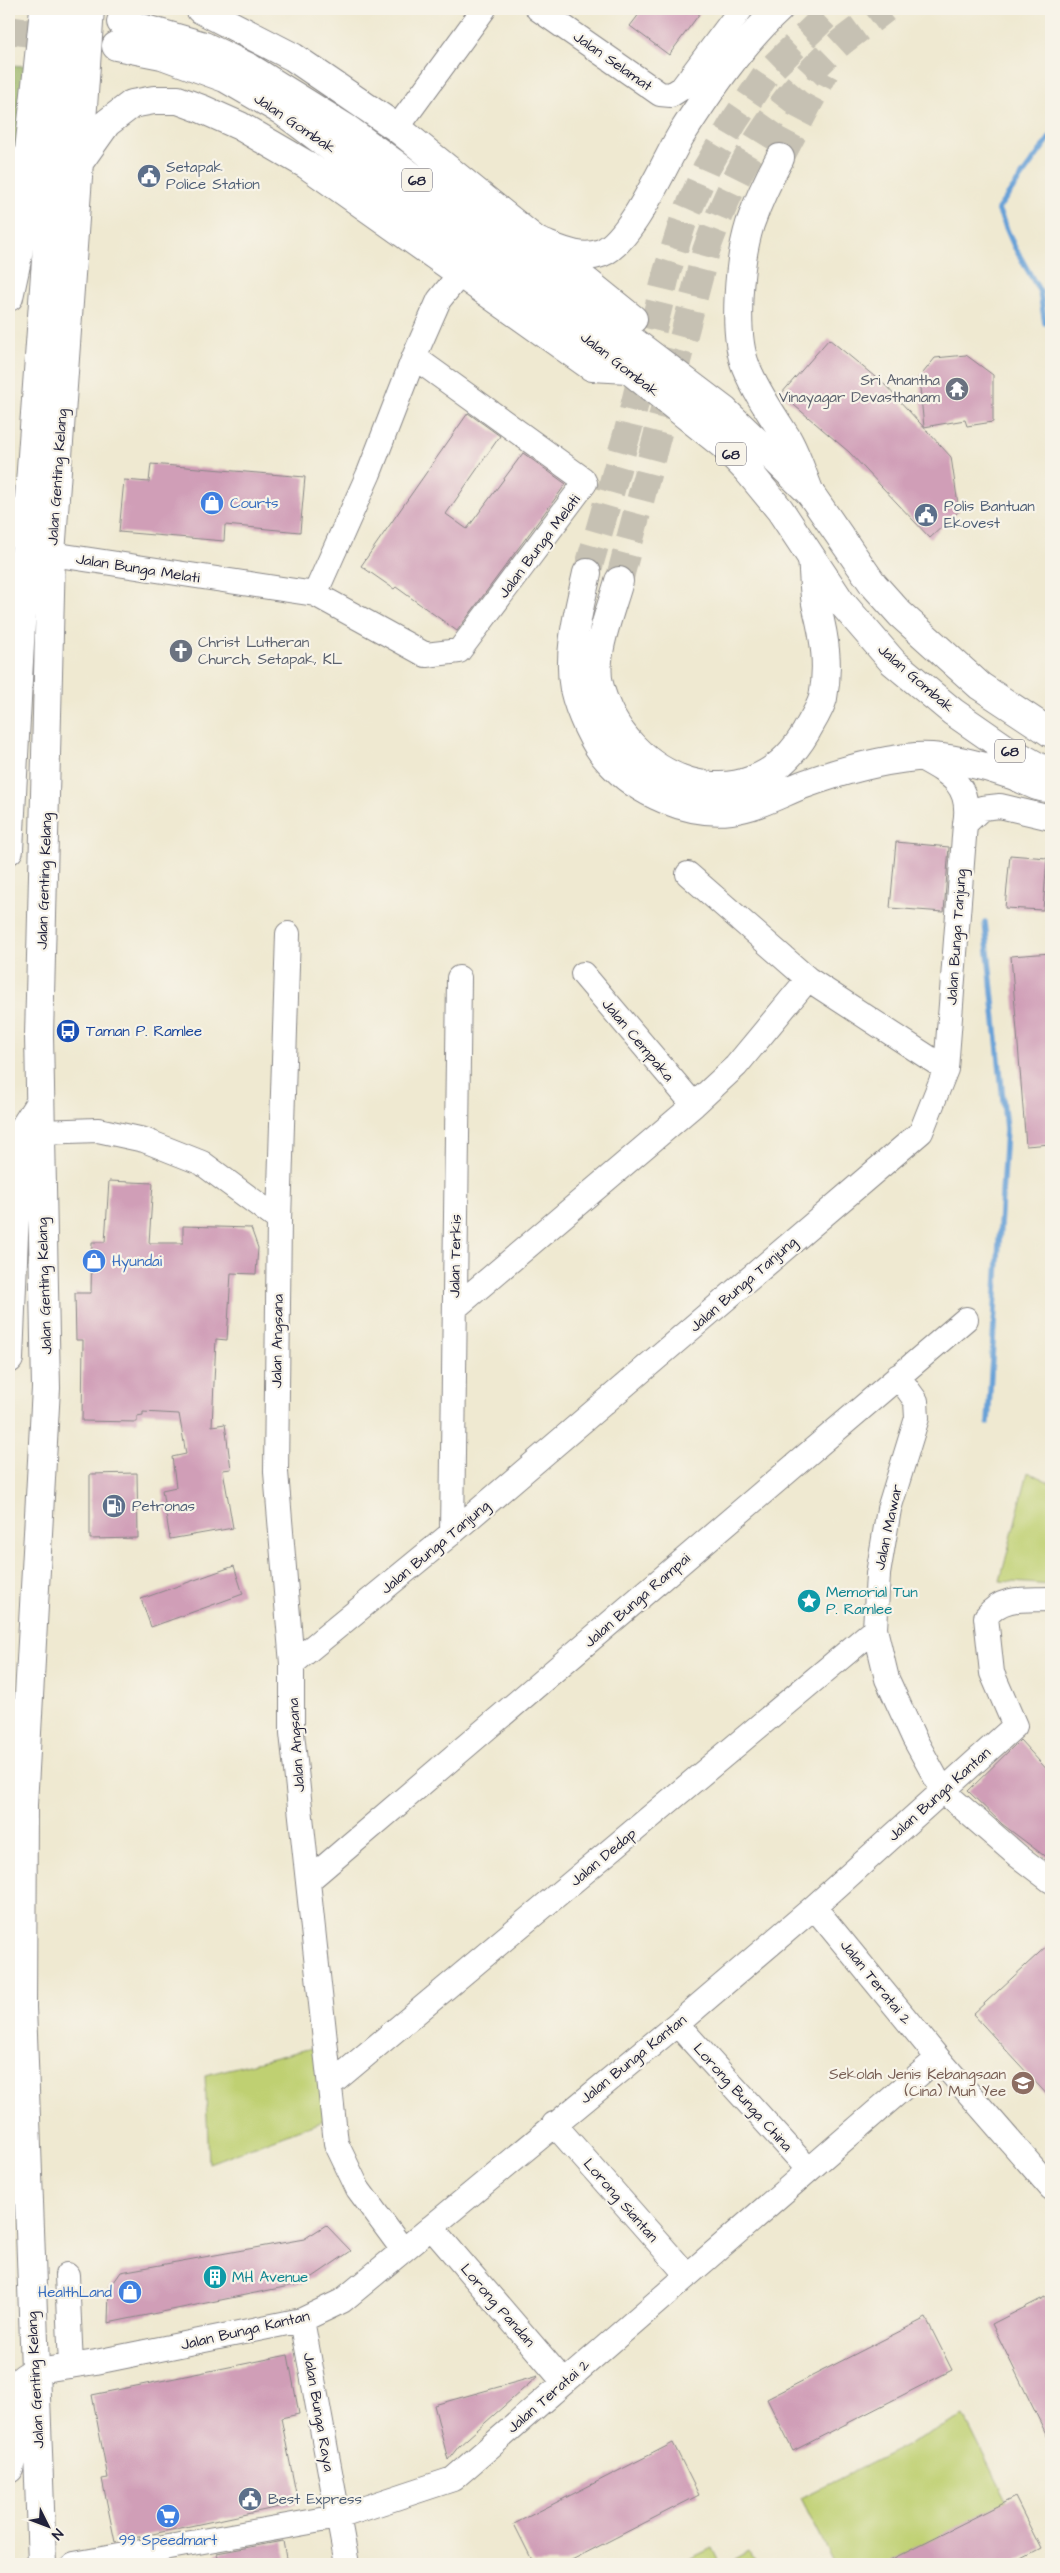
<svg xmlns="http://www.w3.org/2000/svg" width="1060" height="2573" viewBox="0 0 1060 2573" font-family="'Architects Daughter',sans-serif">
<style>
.green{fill:#bfd072;stroke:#707956}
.forest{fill:#97b264;stroke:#5c6a50}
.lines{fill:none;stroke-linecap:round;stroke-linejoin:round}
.stream{stroke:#68a1d7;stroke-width:5.5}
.building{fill:#d09eb7}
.major-tunnel{stroke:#c6c1b3;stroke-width:28;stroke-dasharray:28 14;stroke-linecap:butt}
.highway-tunnel{stroke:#c6c1b3;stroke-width:28;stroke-dasharray:28 14;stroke-linecap:butt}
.minor-casing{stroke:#888686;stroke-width:26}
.major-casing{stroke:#888686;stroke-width:30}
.highway-casing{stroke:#888686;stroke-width:30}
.minor{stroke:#fff;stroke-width:24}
.major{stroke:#fff;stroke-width:28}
.highway{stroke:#fff;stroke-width:28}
.labels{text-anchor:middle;stroke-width:4.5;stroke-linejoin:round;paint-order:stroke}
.shield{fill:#f7f3e8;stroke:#62616f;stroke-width:1}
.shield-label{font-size:14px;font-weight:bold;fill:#22223b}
.street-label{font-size:15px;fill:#22223b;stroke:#f7f3e8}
.service-label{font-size:15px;fill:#4e5e75;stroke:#f7f3e8;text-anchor:start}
.worship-label{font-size:15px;fill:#5b616d;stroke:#f7f3e8;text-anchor:end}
.shop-label{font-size:15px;fill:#366cbe;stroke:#f7f3e8;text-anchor:start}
.transit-label{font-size:15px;fill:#164399;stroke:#f7f3e8;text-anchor:start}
.culture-label{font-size:15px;fill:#0d838f;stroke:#f7f3e8;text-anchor:start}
.education-label{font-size:15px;fill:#785e54;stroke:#f7f3e8;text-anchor:end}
</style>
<rect width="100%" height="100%" fill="#f7f3e8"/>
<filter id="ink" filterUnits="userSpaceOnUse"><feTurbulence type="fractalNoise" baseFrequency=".02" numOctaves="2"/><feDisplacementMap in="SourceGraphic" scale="10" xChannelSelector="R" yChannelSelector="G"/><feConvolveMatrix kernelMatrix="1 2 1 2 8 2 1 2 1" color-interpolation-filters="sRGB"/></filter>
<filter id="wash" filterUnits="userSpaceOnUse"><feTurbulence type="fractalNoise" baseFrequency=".0096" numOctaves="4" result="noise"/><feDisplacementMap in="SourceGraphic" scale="20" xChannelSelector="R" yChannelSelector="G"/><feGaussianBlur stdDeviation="1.12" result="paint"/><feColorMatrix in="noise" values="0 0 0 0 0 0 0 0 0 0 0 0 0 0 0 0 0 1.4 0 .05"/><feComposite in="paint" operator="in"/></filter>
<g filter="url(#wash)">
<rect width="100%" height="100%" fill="#efe9d1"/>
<!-- green -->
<path class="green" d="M1028,1472l23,11v102l-51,-4z
M320,2046l7,73 -118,44 -4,-88z
M964,2416l43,86 -124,62h-49l-33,-66z
M712,2548l8,16h-41z
M749,2551l7,13h-29z"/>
<!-- forest -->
<path class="forest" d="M9,65l19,1 -19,183z"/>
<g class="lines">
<!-- stream -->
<path class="stream" d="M1045,323l-5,-31 -26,-46 -16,-37 53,-73
M985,922l21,207 -18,294"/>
</g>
<g id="blocks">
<!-- building -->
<path class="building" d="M643,9h60l-34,46 -39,-29z
M829,339l57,47 65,71 8,54 -29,27 -81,-86 -68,-58z
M966,355l27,20v47l-26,4 -2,-6 -41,7 -5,-49 16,-20z
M468,413l32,23 -54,78 21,15 56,-76 43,31 -109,147 -61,-44 -2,2 -33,-23z
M151,464l154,13 -5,55 -75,-7 -1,16 -105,-9 5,-52 25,2z
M896,842l53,5 -5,65 -54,-4z
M1010,855l37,3 -4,52 -38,-2z
M1051,953v191l-25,2 -15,-190z
M109,1181l44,2 -4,60h34v-17l68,2 7,20 -2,26 -25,-1 -4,67 -11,-1 -4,87 13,-2 6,45 -8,1 10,58 -63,11 -8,-49 14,-3 -4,-30 14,-3 -7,-40 -36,-2v3l-6,1v6l-55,-1 1,-81h-7l-1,-47h16l1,-51h13z
M137,1473l1,65 -48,1v-65z
M234,1566l9,28 -92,33 -10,-28z
M1020,1740l31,34v87l-49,-37 -34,-33z
M1051,1942v157l-78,-85z
M326,2225l25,26 -47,32 -196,40 1,-34 12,-17 183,-33z
M1045,2297l6,14v133l-59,-120z
M926,2318l26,52 -159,81 -26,-52z
M288,2355l11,59 -18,4 17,85 -183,39 -13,-63 6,-1 -16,-83z
M538,2376l-79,70 -11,14 -14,-55z
M673,2443l26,52 -135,69h-30l-20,-40z
M1015,2497l26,52 -29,15h-130z
M283,2541l4,23h-68l-2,-11z"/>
</g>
</g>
<g filter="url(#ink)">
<use href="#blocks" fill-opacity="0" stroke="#888686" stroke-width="1"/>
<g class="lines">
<!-- major-tunnel -->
<path class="major-tunnel" d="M9,30l55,8"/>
<!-- highway-tunnel -->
<path class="highway-tunnel" d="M780,158l45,-86
M587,573l42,-146 38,-155 16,-50 23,-53 29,-49 32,-47 66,-64
M619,581l87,-330c30,-85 66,-146 133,-207 15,-12 31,-23 46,-35"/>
<!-- minor casing -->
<g class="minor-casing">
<path id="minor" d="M538,9l122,85 11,1 11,-7 59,-79
M397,128l87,-119
M51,554l264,40 111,61 33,-4 126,-168 -2,-4 -169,-122
M315,594l54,-121 45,-116 25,-57 21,-26
M919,757c31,17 53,28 46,67
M688,874l120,105 138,90
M288,934l-9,286 -3,252 16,192v69l44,410 22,46 45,61
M583,974l111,131
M40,1132l58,-2 46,10 58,23 77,57
M455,1308l239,-203 42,-39 72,-87
M898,1376l18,25 1,17 -28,91 -11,65 -3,55 12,50 27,59 29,53 75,65 33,25
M452,1533l7,-555
M292,1664l160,-131 469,-401 25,-63 19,-245 17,-16 18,-2 51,12
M308,1881l658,-562
M814,1907l124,151 113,130
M677,2024l132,146
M330,2085l545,-456
M554,2124l133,151
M431,2227l133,155
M67,2275l4,91
M302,2320l45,244
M37,2371l59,-9 206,-42 40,-19 335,-277 137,-117 201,-181 -23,-53 -6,-56c16,-22 40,-17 65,-18
M74,2564l264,-47 115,-38 485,-421"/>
</g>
<!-- major casing -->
<g class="major-casing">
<path id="major" d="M200,9l93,48 104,71 236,191
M121,22l83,24 46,22 96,60 164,120 215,163 85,82 63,91 27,30 80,72 71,47
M116,46l46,9 63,23 57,33 346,258 95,76 25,26 32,39 61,92 52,60 60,50 52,36 46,26
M78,164l29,-41 25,-19 22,-4h24l24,9 38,17 67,39 285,202 36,2
M9,297l9,-42 26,-246
M9,850l15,-283 40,-558
M9,1359l9,-222 21,-33
M9,2469c7,-21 3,-79 14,-90 3,-3 10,-6 14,-8
M42,2564l-20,-557 1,-202 23,-417 -7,-352 12,-482 39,-545"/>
</g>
<!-- highway casing -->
<g class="highway-casing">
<path id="highway" d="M780,158c-12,22 -22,43 -30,66 -11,35 -18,109 -4,143 11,27 27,49 42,73 9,16 15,36 22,53
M539,242c19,7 41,19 62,11 30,-11 63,-89 80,-118 28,-44 60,-91 98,-126
M587,573c-8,37 -20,79 -13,116 5,22 20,56 35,72 29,32 79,54 122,49 25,-3 48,-16 71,-25 38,-14 73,-24 114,-28 27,-2 70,9 96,18 14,5 25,14 39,13
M619,581c-8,29 -27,74 -20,103 24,99 150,146 207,48 6,-11 14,-23 17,-34 6,-32 2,-59 -6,-90 -4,-15 -3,-33 -5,-49"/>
</g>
<!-- minor -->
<use href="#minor" class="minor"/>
<!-- major -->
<use href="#major" class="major"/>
<!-- highway -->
<use href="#highway" class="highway"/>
</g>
</g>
<!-- icons -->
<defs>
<g id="civic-disc" transform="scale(1.25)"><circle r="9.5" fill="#5c6f8a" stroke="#f7f3e8"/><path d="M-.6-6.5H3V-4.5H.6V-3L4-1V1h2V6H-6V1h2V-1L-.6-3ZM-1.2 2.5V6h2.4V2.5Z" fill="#fff"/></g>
<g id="temple-disc" transform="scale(1.25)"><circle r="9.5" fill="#6b7280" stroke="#f7f3e8"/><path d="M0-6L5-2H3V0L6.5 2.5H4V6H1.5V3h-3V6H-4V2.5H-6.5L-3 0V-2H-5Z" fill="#fff"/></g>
<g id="shop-disc" transform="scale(1.25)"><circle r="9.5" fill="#3f7fe0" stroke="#f7f3e8"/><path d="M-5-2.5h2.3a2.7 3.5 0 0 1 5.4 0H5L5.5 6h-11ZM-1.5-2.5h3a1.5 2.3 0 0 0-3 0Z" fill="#fff"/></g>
<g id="church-disc" transform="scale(1.25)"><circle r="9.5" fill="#6b7280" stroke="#f7f3e8"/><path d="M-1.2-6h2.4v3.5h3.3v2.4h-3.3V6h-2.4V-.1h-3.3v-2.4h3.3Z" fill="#fff"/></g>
<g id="bus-disc" transform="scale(1.25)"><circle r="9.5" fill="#1a4fb4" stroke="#f7f3e8"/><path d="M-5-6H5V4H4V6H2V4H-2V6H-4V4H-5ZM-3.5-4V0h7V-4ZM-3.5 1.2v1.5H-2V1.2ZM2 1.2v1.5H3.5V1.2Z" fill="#fff"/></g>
<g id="fuel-disc" transform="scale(1.25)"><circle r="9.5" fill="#5c6f8a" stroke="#f7f3e8"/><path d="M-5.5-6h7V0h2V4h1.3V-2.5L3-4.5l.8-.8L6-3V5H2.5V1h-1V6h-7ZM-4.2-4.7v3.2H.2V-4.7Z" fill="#fff"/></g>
<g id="sight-disc" transform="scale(1.25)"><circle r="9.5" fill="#0f9aa8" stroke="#f7f3e8"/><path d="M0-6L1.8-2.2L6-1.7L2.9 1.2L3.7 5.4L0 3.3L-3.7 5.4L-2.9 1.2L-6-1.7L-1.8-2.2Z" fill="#fff"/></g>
<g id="school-disc" transform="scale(1.25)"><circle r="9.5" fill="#8d6e63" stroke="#f7f3e8"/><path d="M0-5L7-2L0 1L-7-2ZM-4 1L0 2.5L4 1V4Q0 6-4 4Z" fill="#fff"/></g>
<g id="building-disc" transform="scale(1.25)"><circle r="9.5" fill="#0f9aa8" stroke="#f7f3e8"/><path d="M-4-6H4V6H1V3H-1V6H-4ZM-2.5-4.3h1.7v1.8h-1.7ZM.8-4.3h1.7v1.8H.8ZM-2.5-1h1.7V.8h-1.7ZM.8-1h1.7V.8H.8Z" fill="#fff"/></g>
<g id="supermarket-disc" transform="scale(1.25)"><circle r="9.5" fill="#3f7fe0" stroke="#f7f3e8"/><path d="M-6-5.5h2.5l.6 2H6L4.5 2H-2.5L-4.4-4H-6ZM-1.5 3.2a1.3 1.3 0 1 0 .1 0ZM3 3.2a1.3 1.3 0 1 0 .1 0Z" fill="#fff"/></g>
</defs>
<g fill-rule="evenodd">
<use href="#civic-disc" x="149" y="176"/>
<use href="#temple-disc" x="957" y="389"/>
<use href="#shop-disc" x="212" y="503"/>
<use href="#civic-disc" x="926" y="515"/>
<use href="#church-disc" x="181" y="651"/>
<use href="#bus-disc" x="68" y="1031"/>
<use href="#shop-disc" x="94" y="1261"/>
<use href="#fuel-disc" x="114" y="1506"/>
<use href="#sight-disc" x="809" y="1601"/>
<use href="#school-disc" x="1023" y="2083"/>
<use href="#building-disc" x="215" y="2277"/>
<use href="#shop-disc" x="130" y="2292"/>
<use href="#civic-disc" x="250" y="2499"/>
<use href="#supermarket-disc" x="168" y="2516"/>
</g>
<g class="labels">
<!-- shield labels -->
<g class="shield">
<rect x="402" y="168.5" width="30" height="23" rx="4"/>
<rect x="716" y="442.5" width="30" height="23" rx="4"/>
<rect x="995" y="739.5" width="30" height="23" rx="4"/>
</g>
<g class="shield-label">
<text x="417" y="185">68</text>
<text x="731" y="459">68</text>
<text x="1010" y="756">68</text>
</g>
<!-- street labels -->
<g class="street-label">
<text transform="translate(613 61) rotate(35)" y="5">Jalan Selamat</text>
<text transform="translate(295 123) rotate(34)" y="5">Jalan Gombak</text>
<text transform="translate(620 364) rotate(38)" y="5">Jalan Gombak</text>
<text transform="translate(57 477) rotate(-86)" y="5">Jalan Genting Kelang</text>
<text transform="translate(539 546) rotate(-53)" y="5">Jalan Bunga Melati</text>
<text transform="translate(138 568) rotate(9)" y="5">Jalan Bunga Melati</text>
<text transform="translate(916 678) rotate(41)" y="5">Jalan Gombak</text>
<text transform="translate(44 881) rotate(-88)" y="5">Jalan Genting Kelang</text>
<text transform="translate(956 937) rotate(-86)" y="5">Jalan Bunga Tanjung</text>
<text transform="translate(638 1040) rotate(50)" y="5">Jalan Cempaka</text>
<text transform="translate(455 1256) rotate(-89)" y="5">Jalan Terkis</text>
<text transform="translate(743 1284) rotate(-41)" y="5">Jalan Bunga Tanjung</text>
<text transform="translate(44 1286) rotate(-92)" y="5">Jalan Genting Kelang</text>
<text transform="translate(277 1341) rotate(-89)" y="5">Jalan Angsana</text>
<text transform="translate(888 1527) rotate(-78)" y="5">Jalan Mawar</text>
<text transform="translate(435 1547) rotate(-40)" y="5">Jalan Bunga Tanjung</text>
<text transform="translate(637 1600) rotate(-41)" y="5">Jalan Bunga Rampai</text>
<text transform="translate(296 1745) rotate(-94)" y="5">Jalan Angsana</text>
<text transform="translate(939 1794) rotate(-42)" y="5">Jalan Bunga Kantan</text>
<text transform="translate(603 1857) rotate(-40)" y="5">Jalan Dedap</text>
<text transform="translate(876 1982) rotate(51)" y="5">Jalan Teratai 2</text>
<text transform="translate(633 2059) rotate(-39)" y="5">Jalan Bunga Kantan</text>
<text transform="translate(743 2097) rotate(48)" y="5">Lorong Bunga China</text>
<text transform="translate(621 2200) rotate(49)" y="5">Lorong Siantan</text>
<text transform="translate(498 2305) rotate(49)" y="5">Lorong Pandan</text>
<text transform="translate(245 2330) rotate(-13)" y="5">Jalan Bunga Kantan</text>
<text transform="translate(35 2380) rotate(-93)" y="5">Jalan Genting Kelang</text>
<text transform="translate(548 2396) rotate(-41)" y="5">Jalan Teratai 2</text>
<text transform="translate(319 2412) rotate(80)" y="5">Jalan Bunga Raya</text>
</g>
<!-- service labels -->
<g class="service-label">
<text x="166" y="172">Setapak<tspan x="166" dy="17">Police Station</tspan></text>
<text x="944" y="511">Polis Bantuan<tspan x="944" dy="17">Ekovest</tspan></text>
<text x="132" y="1511">Petronas</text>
<text x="268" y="2504">Best Express</text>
</g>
<!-- worship labels -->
<g class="worship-label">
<text x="940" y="385">Sri Anantha<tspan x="940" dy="17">Vinayagar Devasthanam</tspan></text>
<text x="198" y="647" text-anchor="start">Christ Lutheran<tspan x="198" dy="17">Church, Setapak, KL</tspan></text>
</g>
<!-- shop labels -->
<g class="shop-label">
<text x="230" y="508">Courts</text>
<text x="112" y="1266">Hyundai</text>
<text x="112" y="2297" text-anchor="end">HealthLand</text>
<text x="168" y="2545" text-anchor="middle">99 Speedmart</text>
</g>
<!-- transit labels -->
<g class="transit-label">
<text x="86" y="1036">Taman P. Ramlee</text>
</g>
<!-- culture labels -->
<g class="culture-label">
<text x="826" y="1597">Memorial Tun<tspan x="826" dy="17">P. Ramlee</tspan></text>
<text x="232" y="2282">MH Avenue</text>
</g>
<!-- education labels -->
<g class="education-label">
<text x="1006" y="2079">Sekolah Jenis Kebangsaan<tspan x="1006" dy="17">(Cina) Mun Yee</tspan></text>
</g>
</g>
<!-- margin -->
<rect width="1060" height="2573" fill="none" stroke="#f7f3e8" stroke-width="30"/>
<!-- north arrow -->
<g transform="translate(48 2526) rotate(132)" stroke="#f7f3e8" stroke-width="4" paint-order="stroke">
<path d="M0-4L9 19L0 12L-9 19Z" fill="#22223b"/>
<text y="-8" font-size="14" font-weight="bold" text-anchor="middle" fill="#22223b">N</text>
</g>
</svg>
